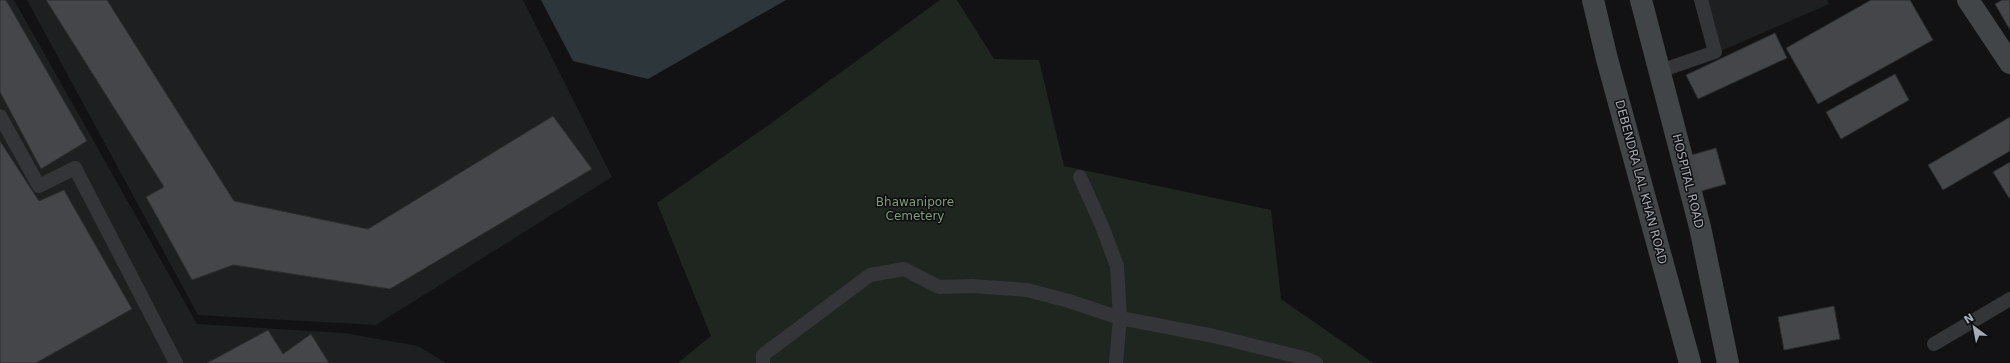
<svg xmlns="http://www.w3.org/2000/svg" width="2010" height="363" viewBox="0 0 2010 363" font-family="'DejaVu Sans',sans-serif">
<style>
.built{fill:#1e1f20}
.green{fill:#1f261f}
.water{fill:#2d373b}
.building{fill:#444649;stroke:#2c2d2f}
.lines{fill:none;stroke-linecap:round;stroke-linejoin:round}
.lane{stroke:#343538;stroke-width:14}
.secondary{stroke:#424548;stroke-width:22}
.labels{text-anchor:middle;stroke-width:3;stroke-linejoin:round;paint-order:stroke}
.street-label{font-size:12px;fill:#a5acb3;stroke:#0d0d0f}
.park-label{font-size:12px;fill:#829d7d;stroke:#0d0d0f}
</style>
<rect width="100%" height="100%" fill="#121214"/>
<!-- built -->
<path class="built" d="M0,0h14l183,324 147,9 74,13 28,17h-446z
M27,0h496l89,177 -236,148 -178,-10z
M1707,0h120l2,4 -108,47z"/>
<!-- green -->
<path class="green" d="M940,0h17l37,59 45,1 25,106 207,44 10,89 92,64h-695l33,-27 -54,-133 113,-79z"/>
<!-- water -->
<path class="water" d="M541,0h245l-138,79 -75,-18z"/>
<!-- building -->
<path class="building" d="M0,0h6l81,141 -46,28 -41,-77z
M46,0h61l127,201 134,28 185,-113 39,53 -202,120 -157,-24 -41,15 -46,-83 18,-10z
M1871,0h39l23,40 -115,64 -32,-56z
M2002,0h8v30l-15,-26z
M1775,33l12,25 -89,41 -12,-24z
M1895,74l14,26 -68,39 -15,-27z
M2010,117v34l-67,39 -15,-25z
M0,141l39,60 25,-11 68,119 -96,54h-36z
M1716,148l10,36 -28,8 -10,-36z
M2010,162v35l-1,1 -16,-26z
M1834,306l6,33 -56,11 -6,-33z
M268,330l15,24 28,-20 18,29h-122z"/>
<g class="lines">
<!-- lane -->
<path class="lane" d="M1660,71l55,-19 -14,-52
M0,116l39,70 36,-18 101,195
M1080,177l22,49 15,40 3,52 -4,45
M1934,344l76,-45
M763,363v-8l107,-80 34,-6 35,18 33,-1 55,4 42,11 51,17 94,18 90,22 12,5"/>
<!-- secondary -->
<path class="secondary" d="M1593,0l14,59 83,304
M1641,0l59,227 28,136
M1968,0l42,63"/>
</g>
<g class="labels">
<!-- street labels -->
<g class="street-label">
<text transform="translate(1688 181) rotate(76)" y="4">HOSPITAL ROAD</text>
<text transform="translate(1641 182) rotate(75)" y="4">DEBENDRA LAL KHAN ROAD</text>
</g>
<!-- park labels -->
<g class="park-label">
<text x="915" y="206">Bhawanipore<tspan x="915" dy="14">Cemetery</tspan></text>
</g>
</g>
<!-- north arrow -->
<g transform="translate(1974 327) rotate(328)" stroke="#0d0d0f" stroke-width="3" paint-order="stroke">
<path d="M0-3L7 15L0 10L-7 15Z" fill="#a5acb3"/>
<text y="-6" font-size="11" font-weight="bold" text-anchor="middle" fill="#a5acb3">N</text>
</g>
</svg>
